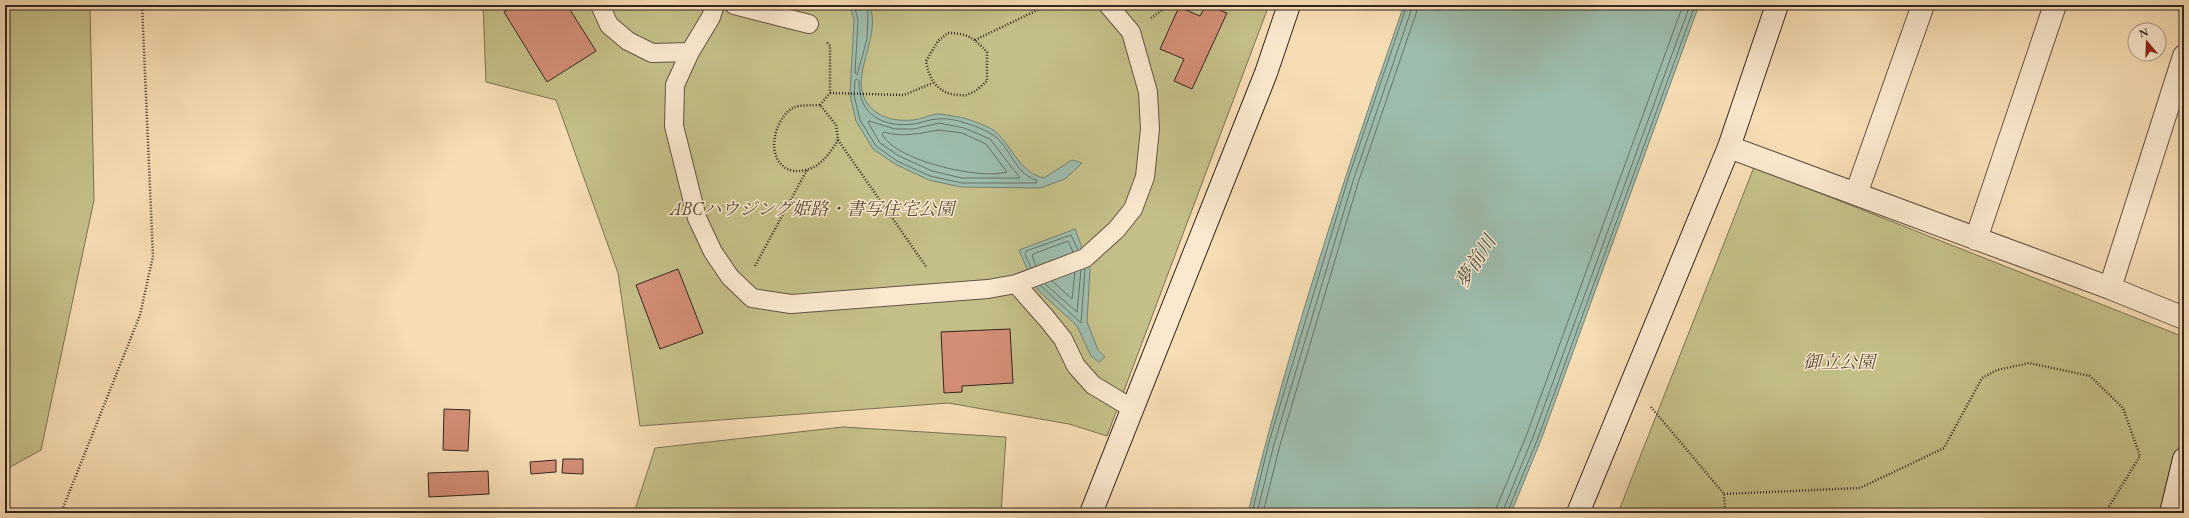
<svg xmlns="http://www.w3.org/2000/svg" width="2189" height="518" viewBox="0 0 2189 518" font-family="'EB Garamond','Noto Serif JP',serif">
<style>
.green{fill:#c4bf88;stroke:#7b7354}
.water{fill:#9dbcac;stroke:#728074}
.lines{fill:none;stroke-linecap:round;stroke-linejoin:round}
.shore{stroke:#687266;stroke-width:1}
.building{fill:#d38e75;stroke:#32271f}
.lane-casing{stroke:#635444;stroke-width:20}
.street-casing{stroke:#635444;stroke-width:24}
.secondary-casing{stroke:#32271f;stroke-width:24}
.path{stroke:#32271f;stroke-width:2.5;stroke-dasharray:1 2;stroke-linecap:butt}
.lane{stroke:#fae9ce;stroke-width:18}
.street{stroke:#fae9ce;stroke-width:22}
.secondary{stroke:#fae9ce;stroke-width:22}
.labels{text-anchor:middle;stroke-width:3;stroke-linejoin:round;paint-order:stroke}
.park-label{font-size:18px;font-style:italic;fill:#564d39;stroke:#fae9ce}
.water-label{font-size:19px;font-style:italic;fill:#4d4c42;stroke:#fae9ce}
</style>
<rect width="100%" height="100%" fill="#f7ddb4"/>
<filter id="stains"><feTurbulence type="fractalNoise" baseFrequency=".005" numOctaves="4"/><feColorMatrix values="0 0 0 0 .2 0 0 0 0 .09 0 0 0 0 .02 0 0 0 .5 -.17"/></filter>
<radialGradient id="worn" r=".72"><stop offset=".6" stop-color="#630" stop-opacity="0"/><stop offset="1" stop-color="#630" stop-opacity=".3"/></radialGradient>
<!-- green -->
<path class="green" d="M5,5h85l4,195 -53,250 -36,20z
M483,5h786l-162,431 -38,-12 -121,-21 -308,23 -22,-153 -62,-173 -70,-18z
M1754,167l430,170v90l-21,86h-545z
M843,427l163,10 -5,76h-367l21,-65z"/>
<!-- water -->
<path class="water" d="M850,5h19c13,27 -15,64 -6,90 8,21 29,27 50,25 9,-1 18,-6 27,-6 8,1 19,3 27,5 8,3 24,8 30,14 16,16 24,40 47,45l28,-18 10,3 -17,16 -25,9 -79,-1 -32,-7 -34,-16 -22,-15 -17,-28 -6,-26 4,-75z
M1404,5h295l-158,435 -30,73h-263c42,-172 98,-341 156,-508z
M1075,229l15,40 -3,53 11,28 7,7 -6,5 -8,-6 -14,-30 -39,-36 -7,-12 -12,-28z"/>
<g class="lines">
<!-- shore -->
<path class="shore" d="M854,5l4,15 -3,53 2,2 10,-36 1,-26 -2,-8
M857,79l2,2c-1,33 23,47 55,43 8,-1 16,-5 24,-5 7,-1 19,1 27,4 8,2 20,7 28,12 17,11 22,39 43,45l1,3h-75l-32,-7 -33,-15 -21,-15 -16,-26 -6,-25 1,-14z
M869,121l26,8h19l25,-6 25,5 26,11 30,39h-58l-30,-7 -33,-15 -19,-13 -11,-19z
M939,130l23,3 24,11 21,28c-26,8 -112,-11 -125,-38l2,-2c19,6 36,1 55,-2z
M1036,266l-4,-10 1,-2 35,-13 5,11
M1031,268l-6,-14 1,-3 45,-16 7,15
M1052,281l20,18 3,-27
M1045,284l32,28 4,-42
M1040,285l41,38 4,-54
M1252,513l17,-71 79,-263 59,-174
M1257,513l17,-69 79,-263 60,-176
M1263,513l17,-68 78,-262 61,-178
M1496,513l1,-7 30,-72 156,-429
M1502,513l31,-76 157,-432
M1507,513l31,-75 157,-433"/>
</g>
<!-- building -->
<path class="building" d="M515,5h52l29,46 -49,31 -43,-70z
M1206,5l21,8 -35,76 -18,-8 10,-22 -24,-10 19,-42 21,9z
M678,269l25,64 -43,16 -24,-64z
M1010,329l3,54 -51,3v6l-18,1 -3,-61z
M444,409l26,1 -2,41 -25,-1z
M563,459h20v15l-21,-1z
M556,460v12l-25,2 -1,-12z
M488,471l1,23 -60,3 -1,-24z"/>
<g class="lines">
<!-- lane casing -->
<g class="lane-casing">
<path id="lane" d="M600,5l9,20 19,16 24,12 38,-1
M715,5l-4,12 -21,35 -15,33 -1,41 23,92 16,34 17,25 22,21 39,6 197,-15 28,-5 69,-26 31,-28 17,-21 12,-32 5,-48 -2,-37 -17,-60 -23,-27
M734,5l75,19
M1016,284l31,35 16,20 13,27 17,19 40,24"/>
</g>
<!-- street casing -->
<g class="street-casing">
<path id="street" d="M1729,147l381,141 74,30
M1856,194l67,-189
M1976,239l79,-234
M2110,288l74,-232"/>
</g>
<!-- secondary casing -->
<g class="secondary-casing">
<path id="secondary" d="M1091,513l175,-440 23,-68
M1578,513l151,-366 48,-142
M2171,513l13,-54"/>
</g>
<!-- path -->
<path class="path" d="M1151,18l18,-13
M948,33c19,0 26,5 39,19v29c-5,4 -11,11 -18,13 -2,2 -6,1 -9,1 -21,0 -31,-15 -34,-34l12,-20z
M975,40l73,-35
M830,93l74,2 29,-12
M820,105l10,-12v-47l-4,-5
M838,140c-6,10 -14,22 -24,27 -30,14 -47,-10 -37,-38 3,-8 8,-17 16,-21 6,-4 20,-2 27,-3l16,20 2,15 89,128
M755,266l52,-96
M1651,407l73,87 1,19
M1724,494l136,-6 84,-40 38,-70 15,-8 32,-7 61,13 33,32 17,48 -35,57
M61,513l79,-198 13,-59 -11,-251"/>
<!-- lane -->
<use href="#lane" class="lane"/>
<!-- street -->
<use href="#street" class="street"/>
<!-- secondary -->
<use href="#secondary" class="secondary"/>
</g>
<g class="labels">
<!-- park labels -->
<g class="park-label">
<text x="812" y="215">ABCハウジング姫路・書写住宅公園</text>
<text x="1839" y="368">御立公園</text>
</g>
<!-- water labels -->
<g class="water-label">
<text transform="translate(1475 261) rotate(-57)" y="7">夢前川</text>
</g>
</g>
<!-- margin -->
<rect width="2189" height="518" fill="none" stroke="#f7ddb4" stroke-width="20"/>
<rect x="6" y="6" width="2177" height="506" fill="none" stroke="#32271f" stroke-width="2"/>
<rect x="10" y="10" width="2169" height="498" fill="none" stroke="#32271f"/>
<!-- north arrow -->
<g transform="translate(2147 42) rotate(341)"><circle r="19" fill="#fae9ce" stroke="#aa9b88"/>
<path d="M0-3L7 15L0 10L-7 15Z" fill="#8f2418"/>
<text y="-6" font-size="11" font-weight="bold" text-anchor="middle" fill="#32271f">N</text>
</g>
<rect width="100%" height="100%" filter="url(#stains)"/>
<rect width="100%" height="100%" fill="url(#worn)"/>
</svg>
